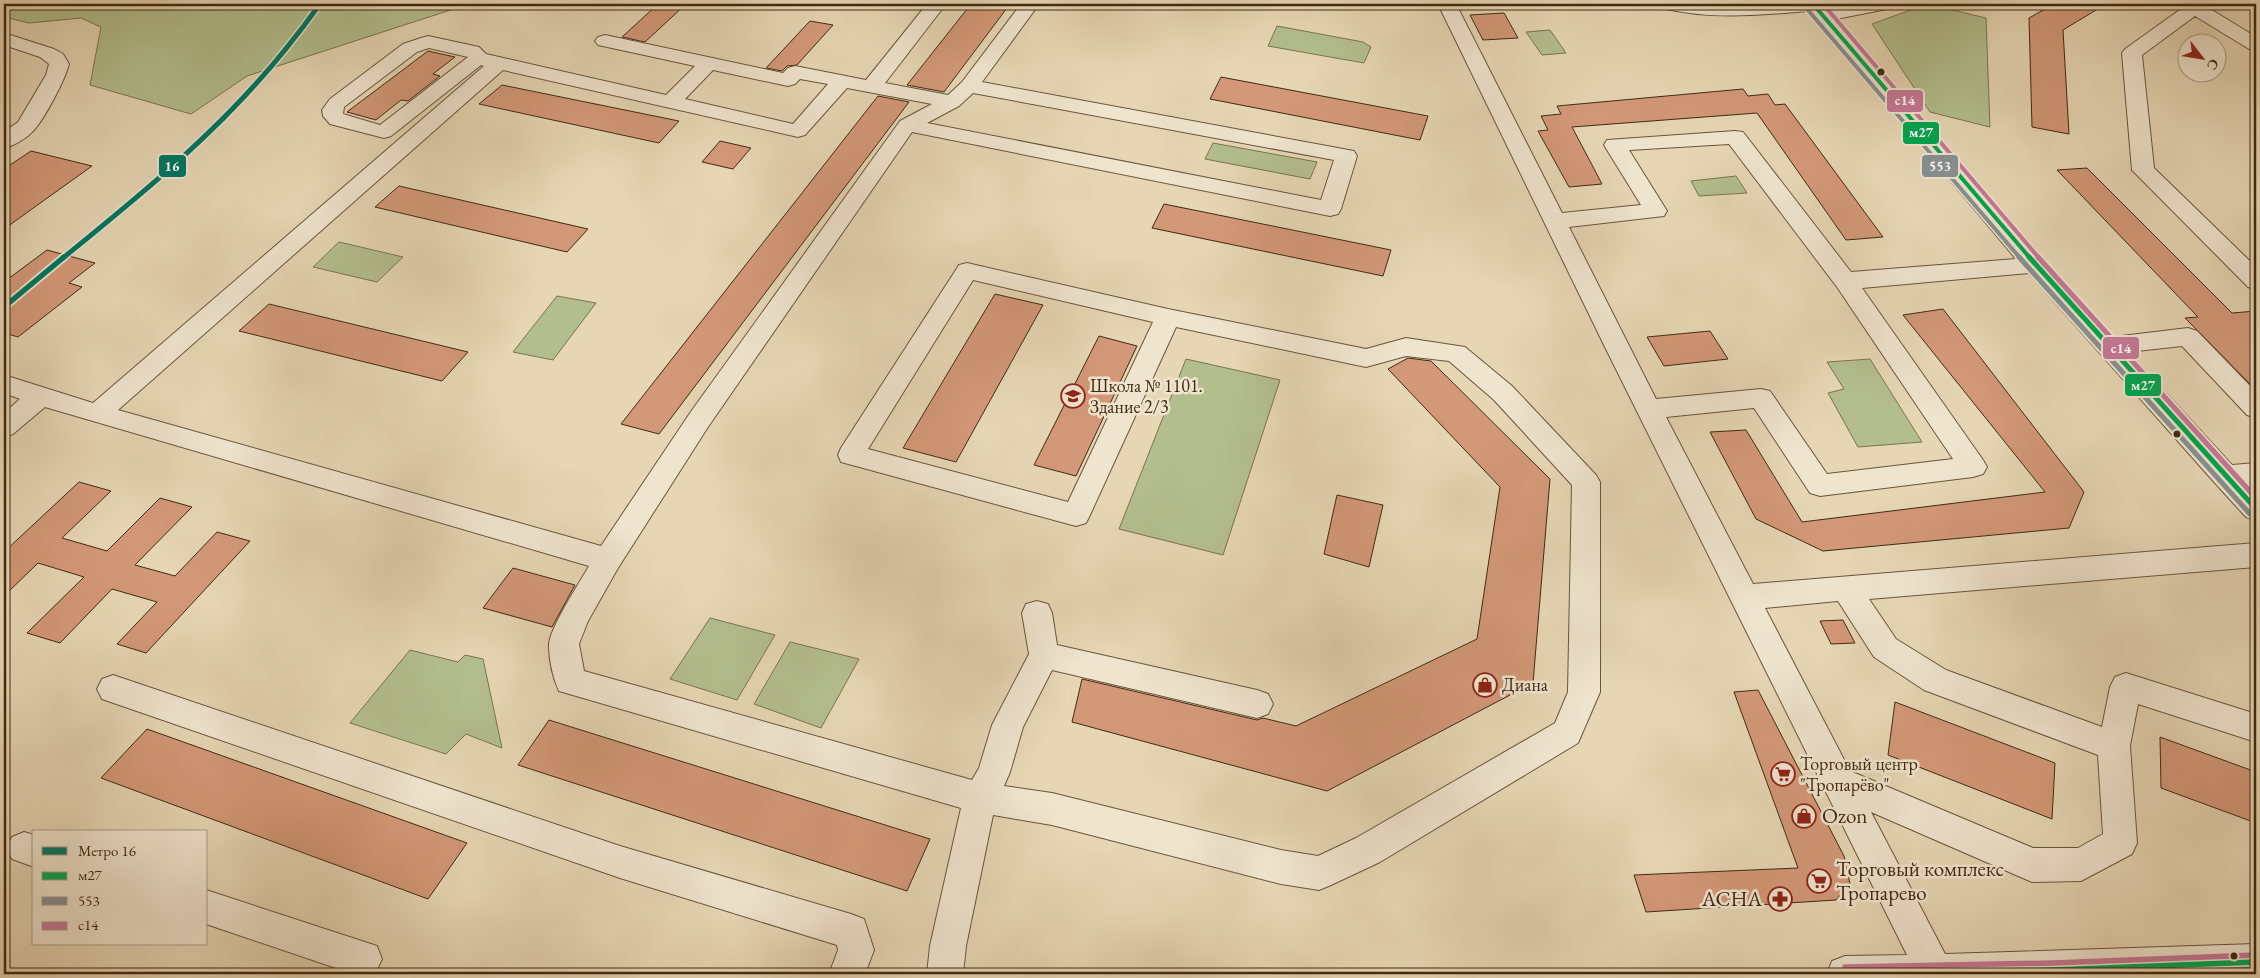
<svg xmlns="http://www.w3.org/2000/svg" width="2260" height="978" viewBox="0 0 2260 978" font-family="'EB Garamond',serif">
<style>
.green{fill:#b3be8e;stroke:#7a7450}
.building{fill:#d39878;stroke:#402a12}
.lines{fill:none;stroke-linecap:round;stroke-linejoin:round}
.minor-casing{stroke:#6a553a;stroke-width:2}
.minor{fill:#efe4ce;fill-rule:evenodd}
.bus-1-far2-casing{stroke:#efe4ce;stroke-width:7}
.bus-1-far1-casing{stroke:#efe4ce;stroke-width:9}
.bus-1-casing{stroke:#efe4ce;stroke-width:9}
.bus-2-far2-casing{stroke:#efe4ce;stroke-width:7}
.bus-2-far1-casing{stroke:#efe4ce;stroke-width:9}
.bus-2-casing{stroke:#efe4ce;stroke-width:9}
.bus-3-far2-casing{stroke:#efe4ce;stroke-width:7}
.bus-3-far1-casing{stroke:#efe4ce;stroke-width:9}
.bus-3-casing{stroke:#efe4ce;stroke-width:9}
.bus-1-far2{stroke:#00a651;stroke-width:4}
.bus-1-far1{stroke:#00a651;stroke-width:5}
.bus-1{stroke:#00a651;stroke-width:5.5}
.bus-2-far2{stroke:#889194;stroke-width:4}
.bus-2-far1{stroke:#889194;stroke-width:5}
.bus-2{stroke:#889194;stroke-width:5.5}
.bus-3-far2{stroke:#c67898;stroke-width:4}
.bus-3-far1{stroke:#c67898;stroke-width:5}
.bus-3{stroke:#c67898;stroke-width:5.5}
.metro-1-far1-casing{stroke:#efe4ce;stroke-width:8}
.metro-1-casing{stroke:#efe4ce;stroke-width:9}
.metro-1-far1{stroke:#007763;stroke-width:5}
.metro-1{stroke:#007763;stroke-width:5.5}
.bus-dot{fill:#402a12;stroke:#efe4ce;stroke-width:2}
.labels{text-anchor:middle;stroke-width:5;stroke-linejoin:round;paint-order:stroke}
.poi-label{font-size:18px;fill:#402a12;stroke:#efe4ce;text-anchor:start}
.near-poi-label{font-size:21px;fill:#402a12;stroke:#efe4ce;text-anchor:start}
.line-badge{stroke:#efe4ce;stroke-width:2}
.badge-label{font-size:14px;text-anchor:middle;font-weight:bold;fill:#fff}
</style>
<rect width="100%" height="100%" fill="#e6d6b4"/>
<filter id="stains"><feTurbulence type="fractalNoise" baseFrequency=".004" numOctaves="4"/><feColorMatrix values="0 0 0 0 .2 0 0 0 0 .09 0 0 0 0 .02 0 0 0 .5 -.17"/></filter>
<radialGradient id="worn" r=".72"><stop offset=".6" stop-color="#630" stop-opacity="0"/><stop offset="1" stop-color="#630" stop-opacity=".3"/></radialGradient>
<!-- green -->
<path class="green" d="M4,4h465l-222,72 -56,38 -101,-29 11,-58 -20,-9 -52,5 -25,-6z
M1927,4l59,14 4,109 -60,-15 -58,-88z
M1277,26l86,16 8,5 -7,16 -96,-17z
M1550,30l16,23 -24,2 -16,-23z
M1213,143l104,19 -7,17 -105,-20z
M1736,176l11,17 -48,3 -8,-15z
M339,242l64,15 -26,25 -64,-15z
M557,296l39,7 -43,57 -40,-8z
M1186,359l94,21 -57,175 -104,-26z
M1870,359l52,83 -64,5 -30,-54 16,-4 -17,-27z
M710,618l65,17 -38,65 -67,-21z
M790,642l69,17 -38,69 -67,-24z
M410,650l48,12 7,-7 18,4 19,89 -36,-14 -20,20 -96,-31z"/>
<!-- building -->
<path class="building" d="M658,4h28l-41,38 -23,-5z
M971,4h39l-66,88 -37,-7z
M2054,4h52l-43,26 6,104 -37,-7 -3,-109z
M1504,13l14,25 -35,2 -13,-25z
M810,21l23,4 -36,40 -10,1 -5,5 -16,-3z
M428,51l27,6 -22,17 7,2 -32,25 -7,-1 -25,20 -29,-8z
M1221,77l207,39 -8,24 -210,-41z
M502,85l177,36 -20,22 -180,-39z
M1743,89l5,7 20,-2 7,11 10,-1 98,133 -37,3 -89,-127 -185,14 30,57 -33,3 -31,-56 10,-1 -7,-14 20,-2 -4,-8z
M878,96l31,6 -250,332 -38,-10z
M720,141l31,7 -18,21 -31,-7z
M31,151l61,15 -88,63v-60z
M2087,168l145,145 24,-2v79l-71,-72 13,-1 -141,-147z
M399,186l189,43 -21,23 -192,-45z
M1164,204l227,46 -8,26 -231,-48z
M47,250l48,13 -26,20 13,4 -64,50 -14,-4v-51z
M995,294l48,11 -87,157 -53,-14z
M269,304l199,48 -26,29 -203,-50z
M1943,309l141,183 -15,36 -246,23 -67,-32 -46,-87 36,-2 56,92 243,-30 -142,-177z
M1710,331l18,28 -64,7 -17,-29z
M1099,336l38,10 -61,130 -42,-11z
M1408,358l23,3 119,118 -17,204 -206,108 -255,-69 10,-43 175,41 6,-2 33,8 181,-87 23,-152 -112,-118z
M79,482l32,9 -49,47 45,13 53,-53 32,9 -57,58 40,11 42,-44 33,9 -104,112 -29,-9 40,-42 -45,-13 -52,54 -33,-10 57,-56 -46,-14 -34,33v-44z
M1337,495l46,10 -14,62 -45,-13z
M513,568l62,17 -23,42 -69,-19z
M1843,620l12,23 -24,1 -11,-23z
M1758,690l86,166 6,28 -14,16 -190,12 -12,-37 164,-7 -64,-176z
M1895,702l160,61 -3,56 -164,-64z
M549,720l381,119 -23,52 -389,-126z
M147,729l320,114 -39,56 -327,-121z
M2160,737l96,35v51l-95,-35z"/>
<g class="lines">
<!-- minor casing -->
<g class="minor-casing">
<path id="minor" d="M927,4h19l-61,79 63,12 14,-13 59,-78h18l-57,78 372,69 3,5 -16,53 -3,5 -8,2 -418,-84 -204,295 -90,141 -30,53 -9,23 5,27 388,109 7,-12 13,-43 37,-71 -7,-41 4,-9 11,-3 11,3 4,9 5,32 200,45 11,4 5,10 -5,10 -11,4 -205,-48 -29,57 -13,45 -6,14 48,7 229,57 37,6 38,-18 199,-115 13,-31 4,-207 -78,-85 -45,-39 -43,-5 -40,11 -190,-40 -86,188 -4,8 -10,3 -235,-64 -3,-7 3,-7 118,-183 8,-2 201,46 198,40 40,-11 59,9 47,39 84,89 4,7v210l-22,51 -198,119 -49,23 -12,5 -38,-6 -229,-59 -59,-10 -27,131 -3,28h-36l3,-28 31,-138 -402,-117c-6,-13 -10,-31 -10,-46 0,-16 31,-63 40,-79l-544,-159 -32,27 -9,3v-24l16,-14 -16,-6v-18l89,28 391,-337 -3,-1 -90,71 -7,2 -54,-14 -7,-8 -1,-6 8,-11 73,-55 18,-6 7,-2 51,11 7,7 180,41 29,-29 -97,-21 -3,-4 3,-4 7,-2 178,38 5,-5 7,-2 71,14zM429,48l39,9 -88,68 -37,-11 1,-7 73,-55zM503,70l295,67 7,-2 42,-47 85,16 -32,17 -210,292 -89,133 -483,-136zM713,70l75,16 7,-2 5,-5 28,5 -35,40 -108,-25zM973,93l361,67 -13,40 -394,-77 32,-17zM973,280l180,42 -85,180 -200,-53z
M1438,4h18l106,209 79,-8 -37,-60 3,-5 128,-9 8,1 108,140 165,-13 -207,-248c-50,4 -98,9 -147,-3l-2,-4h163l4,5 36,-5h31l-2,4 -56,11 147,173 130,145 75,-9 9,3 59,61v26l-9,-3 -65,-69 -54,6 104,113 24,-2v20l-6,1 6,7v29l-10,-3 -31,-34 -186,-210 -167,15 121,172 4,7 -4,7 -10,3 -153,19 -10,-3 -56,-85 -88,9 87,167 503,-41v24l-387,32 27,40 50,31 156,57 8,-40 5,-10 11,-4 130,41v28l-118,-38 -8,42 7,97 -5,11 -51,27 -49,1 -161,-70 74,142 311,-10v30h-429l5,-13 13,-5 62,-1 -304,-612zM1729,144l108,143 116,172 -126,15 -57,-83 -9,-2 -105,10 -87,-172 95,-11 3,-5 -38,-61zM1838,601l36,56 50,33 174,65 5,79 -25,14h-45l-183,-77 -85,-163z
M2188,4h21l-2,3 49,30v14l-7,-2 -54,-33 -53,39 12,113 102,99v22l-8,-2 -116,-117 -10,-117 3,-4z
M4,33l50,16 9,5 6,10c-4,16 -24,54 -35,66 -7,8 -20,16 -30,18v-16l14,-10 28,-47 3,-11 -9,-7 -36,-12z
M113,675l507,171 231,68 13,5 10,31 -9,24h-36l9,-24 -1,-5 -217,-67 -518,-179 -5,-10 5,-10z
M24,832l10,3v32l-22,-8 -5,-11 5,-11z
M206,890l171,56 5,13 -7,15h-38l2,-5 -133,-45z"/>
</g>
<!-- minor -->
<use href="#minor" class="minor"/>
<!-- bus-1-far2 casing -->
<g class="bus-1-far2-casing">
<path id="bus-1-far2" d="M1813,4l217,254"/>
</g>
<!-- bus-1-far1 casing -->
<g class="bus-1-far1-casing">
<path id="bus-1-far1" d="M2029,257l227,252"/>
</g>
<!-- bus-1 casing -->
<g class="bus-1-casing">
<path id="bus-1" d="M1845,974l208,-4 203,-8"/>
</g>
<!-- bus-2-far2 casing -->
<g class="bus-2-far2-casing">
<path id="bus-2-far2" d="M1807,9l213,249"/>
</g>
<!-- bus-2-far1 casing -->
<g class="bus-2-far1-casing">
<path id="bus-2-far1" d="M2019,257l231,257"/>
</g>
<!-- bus-2 casing -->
<g class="bus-2-casing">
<path id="bus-2" d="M2136,974l120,-5"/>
</g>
<!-- bus-3-far2 casing -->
<g class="bus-3-far2-casing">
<path id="bus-3-far2" d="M1823,4l216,254"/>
</g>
<!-- bus-3-far1 casing -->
<g class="bus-3-far1-casing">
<path id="bus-3-far1" d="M2038,257l218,241"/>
</g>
<!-- bus-3 casing -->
<g class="bus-3-casing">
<path id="bus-3" d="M1845,967l208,-4 203,-8"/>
</g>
<!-- bus-1-far2 -->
<use href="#bus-1-far2" class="bus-1-far2"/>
<!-- bus-1-far1 -->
<use href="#bus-1-far1" class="bus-1-far1"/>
<!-- bus-1 -->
<use href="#bus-1" class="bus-1"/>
<!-- bus-2-far2 -->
<use href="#bus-2-far2" class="bus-2-far2"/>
<!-- bus-2-far1 -->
<use href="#bus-2-far1" class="bus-2-far1"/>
<!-- bus-2 -->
<use href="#bus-2" class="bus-2"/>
<!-- bus-3-far2 -->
<use href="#bus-3-far2" class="bus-3-far2"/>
<!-- bus-3-far1 -->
<use href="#bus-3-far1" class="bus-3-far1"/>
<!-- bus-3 -->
<use href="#bus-3" class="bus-3"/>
<!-- metro-1-far1 casing -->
<g class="metro-1-far1-casing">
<path id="metro-1-far1" d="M63,258c66,-54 133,-108 190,-171 24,-26 46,-54 67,-83"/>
</g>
<!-- metro-1 casing -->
<g class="metro-1-casing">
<path id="metro-1" d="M4,307l60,-50"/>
</g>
<!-- metro-1-far1 -->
<use href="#metro-1-far1" class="metro-1-far1"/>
<!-- metro-1 -->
<use href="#metro-1" class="metro-1"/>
</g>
<!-- icons -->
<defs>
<g id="school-ring" transform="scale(1.25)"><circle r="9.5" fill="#efe4ce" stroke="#8f2418" stroke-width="1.5"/><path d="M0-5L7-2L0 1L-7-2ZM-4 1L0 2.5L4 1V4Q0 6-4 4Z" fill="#8f2418"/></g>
<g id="shop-ring" transform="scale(1.25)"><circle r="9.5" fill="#efe4ce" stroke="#8f2418" stroke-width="1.5"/><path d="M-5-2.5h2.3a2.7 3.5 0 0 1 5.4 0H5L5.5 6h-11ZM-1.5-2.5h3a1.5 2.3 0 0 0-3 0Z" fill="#8f2418"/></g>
<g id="supermarket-ring" transform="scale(1.25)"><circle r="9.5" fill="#efe4ce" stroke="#8f2418" stroke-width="1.5"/><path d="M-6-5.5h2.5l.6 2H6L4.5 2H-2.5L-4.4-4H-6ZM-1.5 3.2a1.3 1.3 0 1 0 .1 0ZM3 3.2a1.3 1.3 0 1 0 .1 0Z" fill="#8f2418"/></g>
<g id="pharmacy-ring" transform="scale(1.25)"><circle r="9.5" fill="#efe4ce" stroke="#8f2418" stroke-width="1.5"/><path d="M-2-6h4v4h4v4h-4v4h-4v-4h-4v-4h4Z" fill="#8f2418"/></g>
</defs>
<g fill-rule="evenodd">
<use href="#school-ring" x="1073" y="396"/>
<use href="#shop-ring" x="1485" y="685"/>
<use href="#supermarket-ring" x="1783" y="774"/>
<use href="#shop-ring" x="1804" y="816"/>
<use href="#supermarket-ring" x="1819" y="881"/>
<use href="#pharmacy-ring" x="1780" y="899"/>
</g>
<!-- markers -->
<g class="bus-dot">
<circle cx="1881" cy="72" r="4.5"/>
<circle cx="2177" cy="434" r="4.5"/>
<circle cx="2234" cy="956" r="4.5"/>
</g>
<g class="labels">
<!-- poi labels -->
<g class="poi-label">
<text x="1090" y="392">Школа № 1101.<tspan x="1090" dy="21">Здание 2/3</tspan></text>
<text x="1502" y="691">Диана</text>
<text x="1800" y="770">Торговый центр<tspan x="1800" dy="21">"Тропарёво"</tspan></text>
</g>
<!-- near-poi labels -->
<g class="near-poi-label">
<text x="1822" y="823">Ozon</text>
<text x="1836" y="876">Торговый комплекс<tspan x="1836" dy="24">Тропарево</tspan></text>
<text x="1762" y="906" text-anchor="end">АСНА</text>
</g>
</g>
<g class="line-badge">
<rect x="1886" y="89" width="38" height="24" rx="5" fill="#c67898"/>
<rect x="1902" y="121" width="38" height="24" rx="5" fill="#00a651"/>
<rect x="1921" y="154" width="38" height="24" rx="5" fill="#889194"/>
<rect x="158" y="154" width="29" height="24" rx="5" fill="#007763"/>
<rect x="2102" y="336" width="38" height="24" rx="5" fill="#c67898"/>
<rect x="2124" y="373" width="38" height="24" rx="5" fill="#00a651"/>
</g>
<g class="badge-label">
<text x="1905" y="105">с14</text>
<text x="1921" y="137">м27</text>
<text x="1940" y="171">553</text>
<text x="172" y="171">16</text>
<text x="2121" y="353">с14</text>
<text x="2143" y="390">м27</text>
</g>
<!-- margin -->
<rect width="2260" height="978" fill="none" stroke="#e6d6b4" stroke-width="20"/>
<rect x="5" y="5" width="2250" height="968" fill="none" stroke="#402a12" stroke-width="2.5"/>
<rect x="10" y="10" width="2240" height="958" fill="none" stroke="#402a12"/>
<!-- legend -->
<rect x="32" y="830" width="175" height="115" fill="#efe4ce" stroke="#a99a83"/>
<rect x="42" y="847" width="25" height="8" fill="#007763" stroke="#a99a83"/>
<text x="78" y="856" font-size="15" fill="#402a12">Метро 16</text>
<rect x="42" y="872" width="25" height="8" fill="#00a651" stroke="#a99a83"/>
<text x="78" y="880" font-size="15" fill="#402a12">м27</text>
<rect x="42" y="897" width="25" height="8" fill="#889194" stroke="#a99a83"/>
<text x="78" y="906" font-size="15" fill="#402a12">553</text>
<rect x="42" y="922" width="25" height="8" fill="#c67898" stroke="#a99a83"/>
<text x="78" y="930" font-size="15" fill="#402a12">с14</text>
<!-- north arrow -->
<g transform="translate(2202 58) rotate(121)"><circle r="24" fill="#efe4ce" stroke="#a99a83"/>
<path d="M0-4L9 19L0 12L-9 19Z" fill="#8f2418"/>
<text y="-8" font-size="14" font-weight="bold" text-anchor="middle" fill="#402a12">С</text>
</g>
<rect width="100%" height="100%" filter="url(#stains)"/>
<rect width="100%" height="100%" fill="url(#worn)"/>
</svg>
